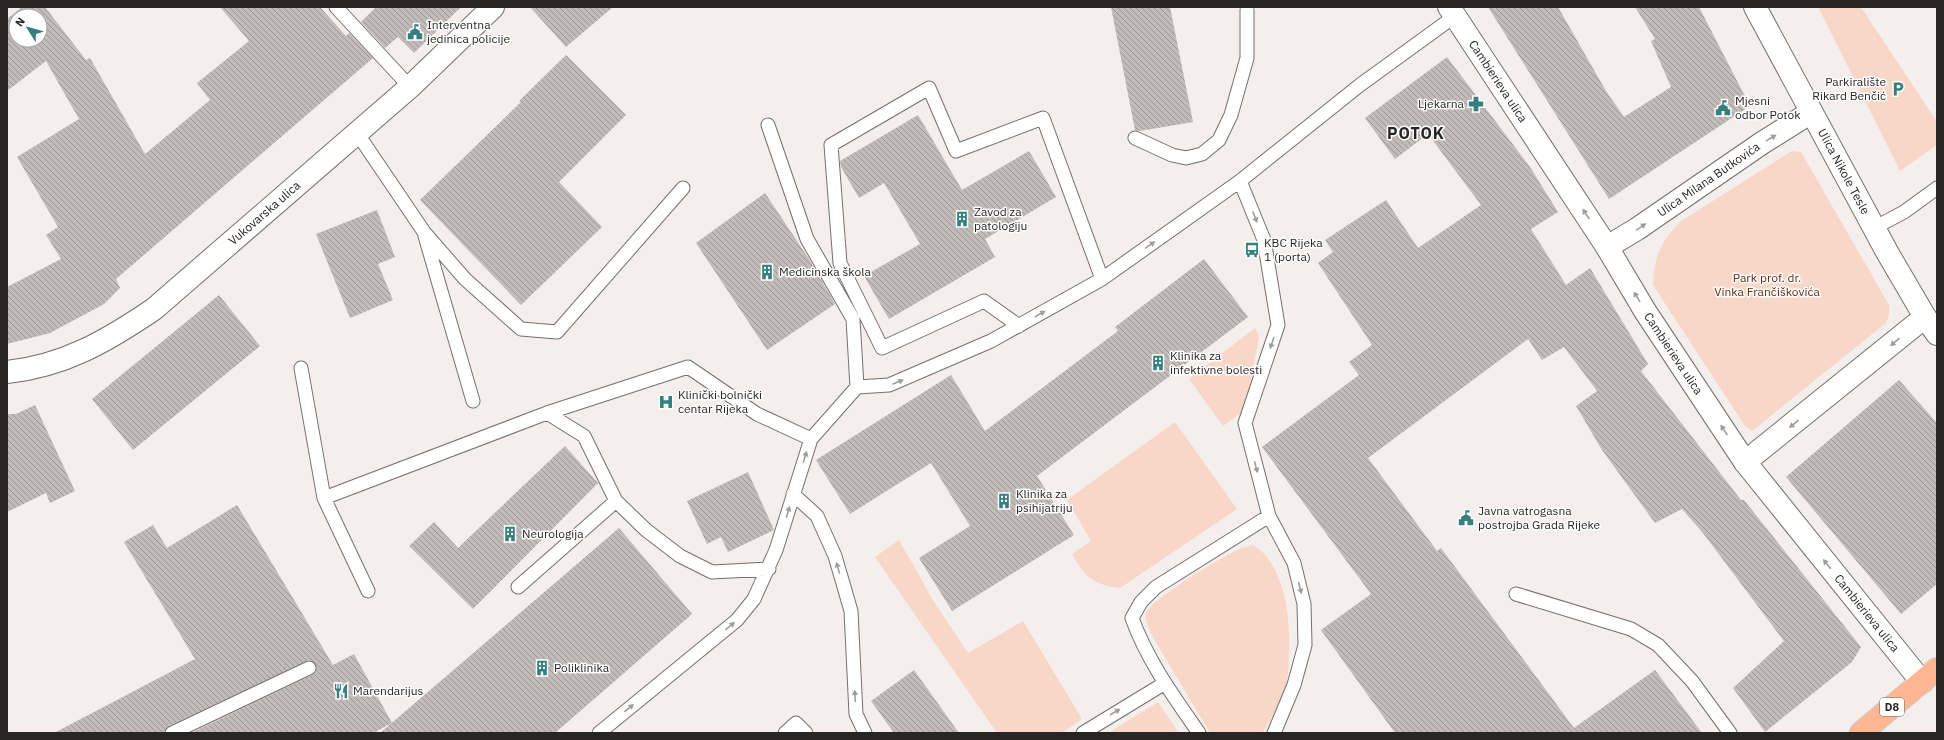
<svg xmlns="http://www.w3.org/2000/svg" width="1944" height="740" viewBox="0 0 1944 740" font-family="'IBM Plex Sans',sans-serif">
<style>
.green{fill:#f8d7c9}
.building{fill:url(#building-back-hatch);fill-rule:evenodd}
.lines{fill:none;stroke-linecap:round;stroke-linejoin:round}
.lane-casing{stroke:#75706d;stroke-width:15}
.street-casing{stroke:#75706d;stroke-width:24}
.secondary-casing{stroke:#75706d;stroke-width:24}
.primary-casing{stroke:#cbcbcb;stroke-width:24}
.lane{stroke:#fff;stroke-width:13}
.street{stroke:#fff;stroke-width:22}
.secondary{stroke:#fff;stroke-width:22}
.primary{stroke:#feb693;stroke-width:22}
.oneway{fill:#9e9d9d}
.labels{text-anchor:middle;stroke-width:3;stroke-linejoin:round;paint-order:stroke}
.shield{fill:#fff;stroke:#686766;stroke-width:1}
.shield-label{font-size:11px;font-weight:bold;fill:#282625}
.poi-label{font-size:12px;fill:#282625;stroke:#fff;text-anchor:start}
.street-label{font-size:12px;fill:#282625;stroke:#fff}
.park-label{font-size:12px;fill:#662c0e;stroke:#fff}
.district-label{font-size:16px;font-weight:bold;letter-spacing:1px;fill:#282625;stroke:#fff}
</style>
<defs>
<pattern id="building-back-hatch" width="6" height="6" patternUnits="userSpaceOnUse"><rect width="6" height="6" fill="#c1bbb9"/><path d="M-1 5l2 2M0 0l6 6M5-1l2 2" fill="none" stroke="#9d9896"/></pattern>
</defs>
<rect width="100%" height="100%" fill="#f4eeec"/>
<!-- green -->
<path class="green" d="M1818,7h43l76,115v23l-37,26z
M1792,151l9,1 88,153v10l-3,8 -134,108 -7,-5 -92,-141c1,-28 8,-45 28,-64z
M1255,328l4,9 -14,73 -22,16 -34,-47z
M1175,422l62,87 -117,79c-28,-4 -34,-10 -48,-34l19,-13 -24,-41z
M899,540l34,60 35,53 55,-32 59,98 -20,14h-65l-122,-176z
M1253,545c39,23 39,97 34,136 -2,12 -17,42 -25,52h-52l-59,-99c-2,-7 -7,-15 -5,-21 5,-13 74,-55 89,-62 5,-3 12,-4 18,-6z
M1158,702l21,31h-71z"/>
<!-- building -->
<path class="building" d="M22,7h23l41,53 4,-2 55,96 65,-54 -13,-17 52,-42 -29,-34h100l26,29 3,-3 24,25 -257,221 4,9 -16,16 -54,29 -43,11v-57l54,-28 -15,-24 12,-8 -41,-70 62,-38 -33,-58 -39,30v-72zM16,16h24v24h-24z
M376,7h85l-47,46 -16,-16 -13,11 -24,-26z
M530,7h83l-47,40z
M1111,7h59l23,115 -53,9 -5,-1z
M1488,7h70l48,84 18,26 47,-30 -20,-46 4,-2 -20,-32h64l51,99 -141,93z
M566,55l60,60 -67,67 43,45 -81,78 -101,-105 101,-98 -2,-1z
M1447,57l83,110 28,45 -27,17 35,56 24,-17 58,96 -7,7 100,129h3l117,147 -9,15 -87,70 -32,-44 51,-47 -81,-108 -21,-24 -27,14 -53,-73 -26,-44 21,-15 -33,-44 -22,13 -14,-21 -160,119 69,93 4,-3 133,180 81,-58 47,63h-307l-74,-103 50,-36 -109,-147 97,-72 -10,-13 23,-17 -54,-82 15,-11 -8,-12 61,-40 32,48 63,-43 -53,-71 -33,25 -30,-41z
M918,115l44,75 67,-39 27,46 -71,42 10,18 -106,62 -25,-43 56,-32 -36,-61 -25,15 -18,-31 -1,-6z
M765,193l44,66 26,45 -68,46 -71,-107z
M377,210l18,47 -17,7 15,36 -43,18 -34,-84z
M1204,259l44,58 -211,159 37,59 -122,76 -33,-53 51,-32 -39,-63 -81,51 -34,-54 135,-85 34,56 133,-100 -3,-4z
M219,295l41,51 -127,104 -41,-51z
M1899,380l38,43v161l-36,30 -115,-137z
M35,405l40,86 -25,12 -4,-10 -39,19v-98h9z
M565,446l33,37 -125,126 -64,-63 25,-24 24,26z
M748,472l26,58 -46,22 -7,-15 -14,7 -20,-43z
M237,505l96,160 21,-11 38,69 -19,10h-182l121,-58 4,-3v-7l-7,-5 -140,66 -5,7h-110l141,-74 -71,-117 29,-17 14,23z
M619,528l73,86 -137,119h-175z
M914,670l45,63h-65l-23,-32z"/>
<g class="lines">
<!-- lane casing -->
<g class="lane-casing">
<path id="lane" d="M336,7l74,80
M768,125l39,114 46,80 4,68
M357,133l67,99 41,47 56,50 36,3 126,-144
M1135,138l37,17 14,3 16,-4 17,-14 12,-25 16,-57v-48
M1240,181l24,59 14,85 -33,98 24,93 25,47 10,41 1,41 -11,40 -20,48
M1874,228l30,-16 33,-24
M425,236l48,165
M1019,326l-35,-25 -102,47 -42,-85 -9,-118 98,-57 27,63 87,-33 59,161
M301,368l23,130 44,93
M547,413l37,23 32,65 30,29 34,26 32,16 57,-3
M793,494l24,22 18,40 16,55 5,103 9,19
M324,498l223,-85 141,-46 69,47 54,25
M518,587l98,-86
M1516,594l115,35 27,16 34,36 38,52
M172,733l137,-65
M599,733l138,-113 17,-21 22,-49 35,-111 46,-52 32,-2 102,-44 111,-62 138,-98 120,-96 95,-69
M785,733l11,-10 10,10
M1083,733l82,-50
M1199,733c-25,-36 -52,-73 -67,-115l9,-16 15,-15 113,-71"/>
</g>
<!-- street casing -->
<g class="street-casing">
<g id="street">
<path id="s1" d="M1449,7l158,240 38,64 100,151 177,220"/>
<path id="s2" d="M1607,247l30,-18 125,-86 48,-30"/>
<path d="M1745,462l180,-145"/>
</g>
</g>
<!-- secondary casing -->
<g class="secondary-casing">
<g id="secondary">
<path id="s3" d="M1755,7l132,245 38,65 12,17"/>
<path id="s4" d="M7,372c57,-6 100,-31 147,-63l256,-222 83,-80"/>
</g>
</g>
<!-- primary casing -->
<g class="primary-casing">
<path id="primary" d="M1861,733l76,-64"/>
</g>
<!-- lane -->
<use href="#lane" class="lane"/>
<!-- street -->
<use href="#street" class="street"/>
<!-- secondary -->
<use href="#secondary" class="secondary"/>
<!-- primary -->
<use href="#primary" class="primary"/>
</g>
<!-- one-way arrows -->
<defs><path id="oneway-solid" d="M-6-.8H1V-3.2L6.5 0L1 3.2V.8H-6Z"/></defs>
<g class="oneway">
<use href="#oneway-solid" transform="translate(1771 138) rotate(-31)"/>
<use href="#oneway-solid" transform="translate(1586 214) rotate(-123)"/>
<use href="#oneway-solid" transform="translate(1255 217) rotate(68)"/>
<use href="#oneway-solid" transform="translate(1641 227) rotate(-34)"/>
<use href="#oneway-solid" transform="translate(1150 245) rotate(-35)"/>
<use href="#oneway-solid" transform="translate(1637 297) rotate(-121)"/>
<use href="#oneway-solid" transform="translate(1040 314) rotate(-29)"/>
<use href="#oneway-solid" transform="translate(1895 342) rotate(140)"/>
<use href="#oneway-solid" transform="translate(1272 343) rotate(109)"/>
<use href="#oneway-solid" transform="translate(898 382) rotate(-23)"/>
<use href="#oneway-solid" transform="translate(1794 424) rotate(141)"/>
<use href="#oneway-solid" transform="translate(1724 430) rotate(-124)"/>
<use href="#oneway-solid" transform="translate(805 457) rotate(-72)"/>
<use href="#oneway-solid" transform="translate(1256 467) rotate(75)"/>
<use href="#oneway-solid" transform="translate(788 512) rotate(-73)"/>
<use href="#oneway-solid" transform="translate(1827 564) rotate(-129)"/>
<use href="#oneway-solid" transform="translate(838 568) rotate(-106)"/>
<use href="#oneway-solid" transform="translate(1300 588) rotate(76)"/>
<use href="#oneway-solid" transform="translate(730 626) rotate(-39)"/>
<use href="#oneway-solid" transform="translate(855 696) rotate(-93)"/>
<use href="#oneway-solid" transform="translate(629 708) rotate(-39)"/>
<use href="#oneway-solid" transform="translate(1115 712) rotate(-30)"/>
</g>
<!-- icons -->
<defs>
<g id="civic-bare" transform="scale(1.2)"><path d="M-.6-6.5H3V-4.5H.6V-3L4-1V1h2V6H-6V1h2V-1L-.6-3ZM-1.2 2.5V6h2.4V2.5Z" fill="#367f7f" stroke="#fff" stroke-width="2.5" paint-order="stroke"/></g>
<g id="parking-bare" transform="scale(1.2)"><path d="M-3.5-5.5H1a3.5 3.5 0 0 1 0 7H-1V5.5H-3.5ZM-1-3.4V-.6H.8a1.4 1.4 0 0 0 0-2.8Z" fill="#367f7f" stroke="#fff" stroke-width="2.5" paint-order="stroke"/></g>
<g id="pharmacy-bare" transform="scale(1.2)"><path d="M-2-6h4v4h4v4h-4v4h-4v-4h-4v-4h4Z" fill="#367f7f" stroke="#fff" stroke-width="2.5" paint-order="stroke"/></g>
<g id="building-bare" transform="scale(1.2)"><path d="M-4-6H4V6H1V3H-1V6H-4ZM-2.5-4.3h1.7v1.8h-1.7ZM.8-4.3h1.7v1.8H.8ZM-2.5-1h1.7V.8h-1.7ZM.8-1h1.7V.8H.8Z" fill="#367f7f" stroke="#fff" stroke-width="2.5" paint-order="stroke"/></g>
<g id="bus-bare" transform="scale(1.2)"><path d="M-5-6H5V4H4V6H2V4H-2V6H-4V4H-5ZM-3.5-4V0h7V-4ZM-3.5 1.2v1.5H-2V1.2ZM2 1.2v1.5H3.5V1.2Z" fill="#367f7f" stroke="#fff" stroke-width="2.5" paint-order="stroke"/></g>
<g id="hospital-bare" transform="scale(1.2)"><path d="M-5-5h3v3.5h4V-5h3V5h-3V1.5h-4V5h-3Z" fill="#367f7f" stroke="#fff" stroke-width="2.5" paint-order="stroke"/></g>
<g id="restaurant-bare" transform="scale(1.2)"><path d="M-5-6h1v4h1v-4h1v4h1v-4h1v5L-1.5 .5V6h-2V.5L-5-1ZM5-6V6H3V1.5H1.5Q1.5-4 5-6Z" fill="#367f7f" stroke="#fff" stroke-width="2.5" paint-order="stroke"/></g>
</defs>
<g fill-rule="evenodd">
<use href="#civic-bare" x="415" y="32"/>
<use href="#parking-bare" x="1898" y="89"/>
<use href="#pharmacy-bare" x="1476" y="104"/>
<use href="#civic-bare" x="1723" y="108"/>
<use href="#building-bare" x="962" y="219"/>
<use href="#bus-bare" x="1252" y="250"/>
<use href="#building-bare" x="767" y="272"/>
<use href="#building-bare" x="1158" y="363"/>
<use href="#hospital-bare" x="666" y="402"/>
<use href="#building-bare" x="1004" y="501"/>
<use href="#civic-bare" x="1466" y="518"/>
<use href="#building-bare" x="510" y="534"/>
<use href="#building-bare" x="542" y="668"/>
<use href="#restaurant-bare" x="341" y="691"/>
</g>
<g class="labels">
<!-- shield labels -->
<rect class="shield" x="1880" y="698" width="24" height="18" rx="3"/>
<g class="shield-label">
<text x="1892" y="711">D8</text>
</g>
<!-- poi labels -->
<g class="poi-label">
<text x="427" y="29">Interventna<tspan x="427" dy="14">jedinica policije</tspan></text>
<text x="1886" y="86" text-anchor="end">Parkiralište<tspan x="1886" dy="14">Rikard Benčić</tspan></text>
<text x="1735" y="105">Mjesni<tspan x="1735" dy="14">odbor Potok</tspan></text>
<text x="1464" y="108" text-anchor="end">Ljekarna</text>
<text x="974" y="216">Zavod za<tspan x="974" dy="14">patologiju</tspan></text>
<text x="1264" y="247">KBC Rijeka<tspan x="1264" dy="14">1 (porta)</tspan></text>
<text x="779" y="276">Medicinska škola</text>
<text x="1170" y="360">Klinika za<tspan x="1170" dy="14">infektivne bolesti</tspan></text>
<text x="678" y="399">Klinički bolnički<tspan x="678" dy="14">centar Rijeka</tspan></text>
<text x="1016" y="498">Klinika za<tspan x="1016" dy="14">psihijatriju</tspan></text>
<text x="1478" y="515">Javna vatrogasna<tspan x="1478" dy="14">postrojba Grada Rijeke</tspan></text>
<text x="522" y="538">Neurologija</text>
<text x="554" y="672">Poliklinika</text>
<text x="353" y="695">Marendarijus</text>
</g>
<!-- street labels -->
<g class="street-label">
<text dy="4" stroke="none"><textPath href="#s1" startOffset="89">Cambierieva ulica</textPath></text>
<text dy="4" stroke="none"><textPath href="#s3" startOffset="187">Ulica Nikole Tesle</textPath></text>
<text dy="4" stroke="none"><textPath href="#s2" startOffset="122">Ulica Milana Butkovića</textPath></text>
<text dy="4" stroke="none"><textPath href="#s4" startOffset="308">Vukovarska ulica</textPath></text>
<text dy="4" stroke="none"><textPath href="#s1" startOffset="413">Cambierieva ulica</textPath></text>
<text dy="4" stroke="none"><textPath href="#s1" startOffset="737">Cambierieva ulica</textPath></text>
</g>
<!-- park labels -->
<g class="park-label">
<text x="1767" y="282">Park prof. dr.<tspan x="1767" dy="14">Vinka Frančiškovića</tspan></text>
</g>
<!-- district labels -->
<g class="district-label">
<text x="1416" y="139">POTOK</text>
</g>
</g>
<!-- border -->
<rect width="1944" height="740" fill="none" stroke="#282625" stroke-width="16"/>
<!-- north arrow -->
<g transform="translate(28 28) rotate(307)"><circle r="19" fill="#ffffff" stroke="#a9a8a8"/>
<path d="M0-3L7 15L0 10L-7 15Z" fill="#367f7f"/>
<text y="-6" font-size="11" font-weight="bold" text-anchor="middle" fill="#282625">N</text>
</g>
</svg>
